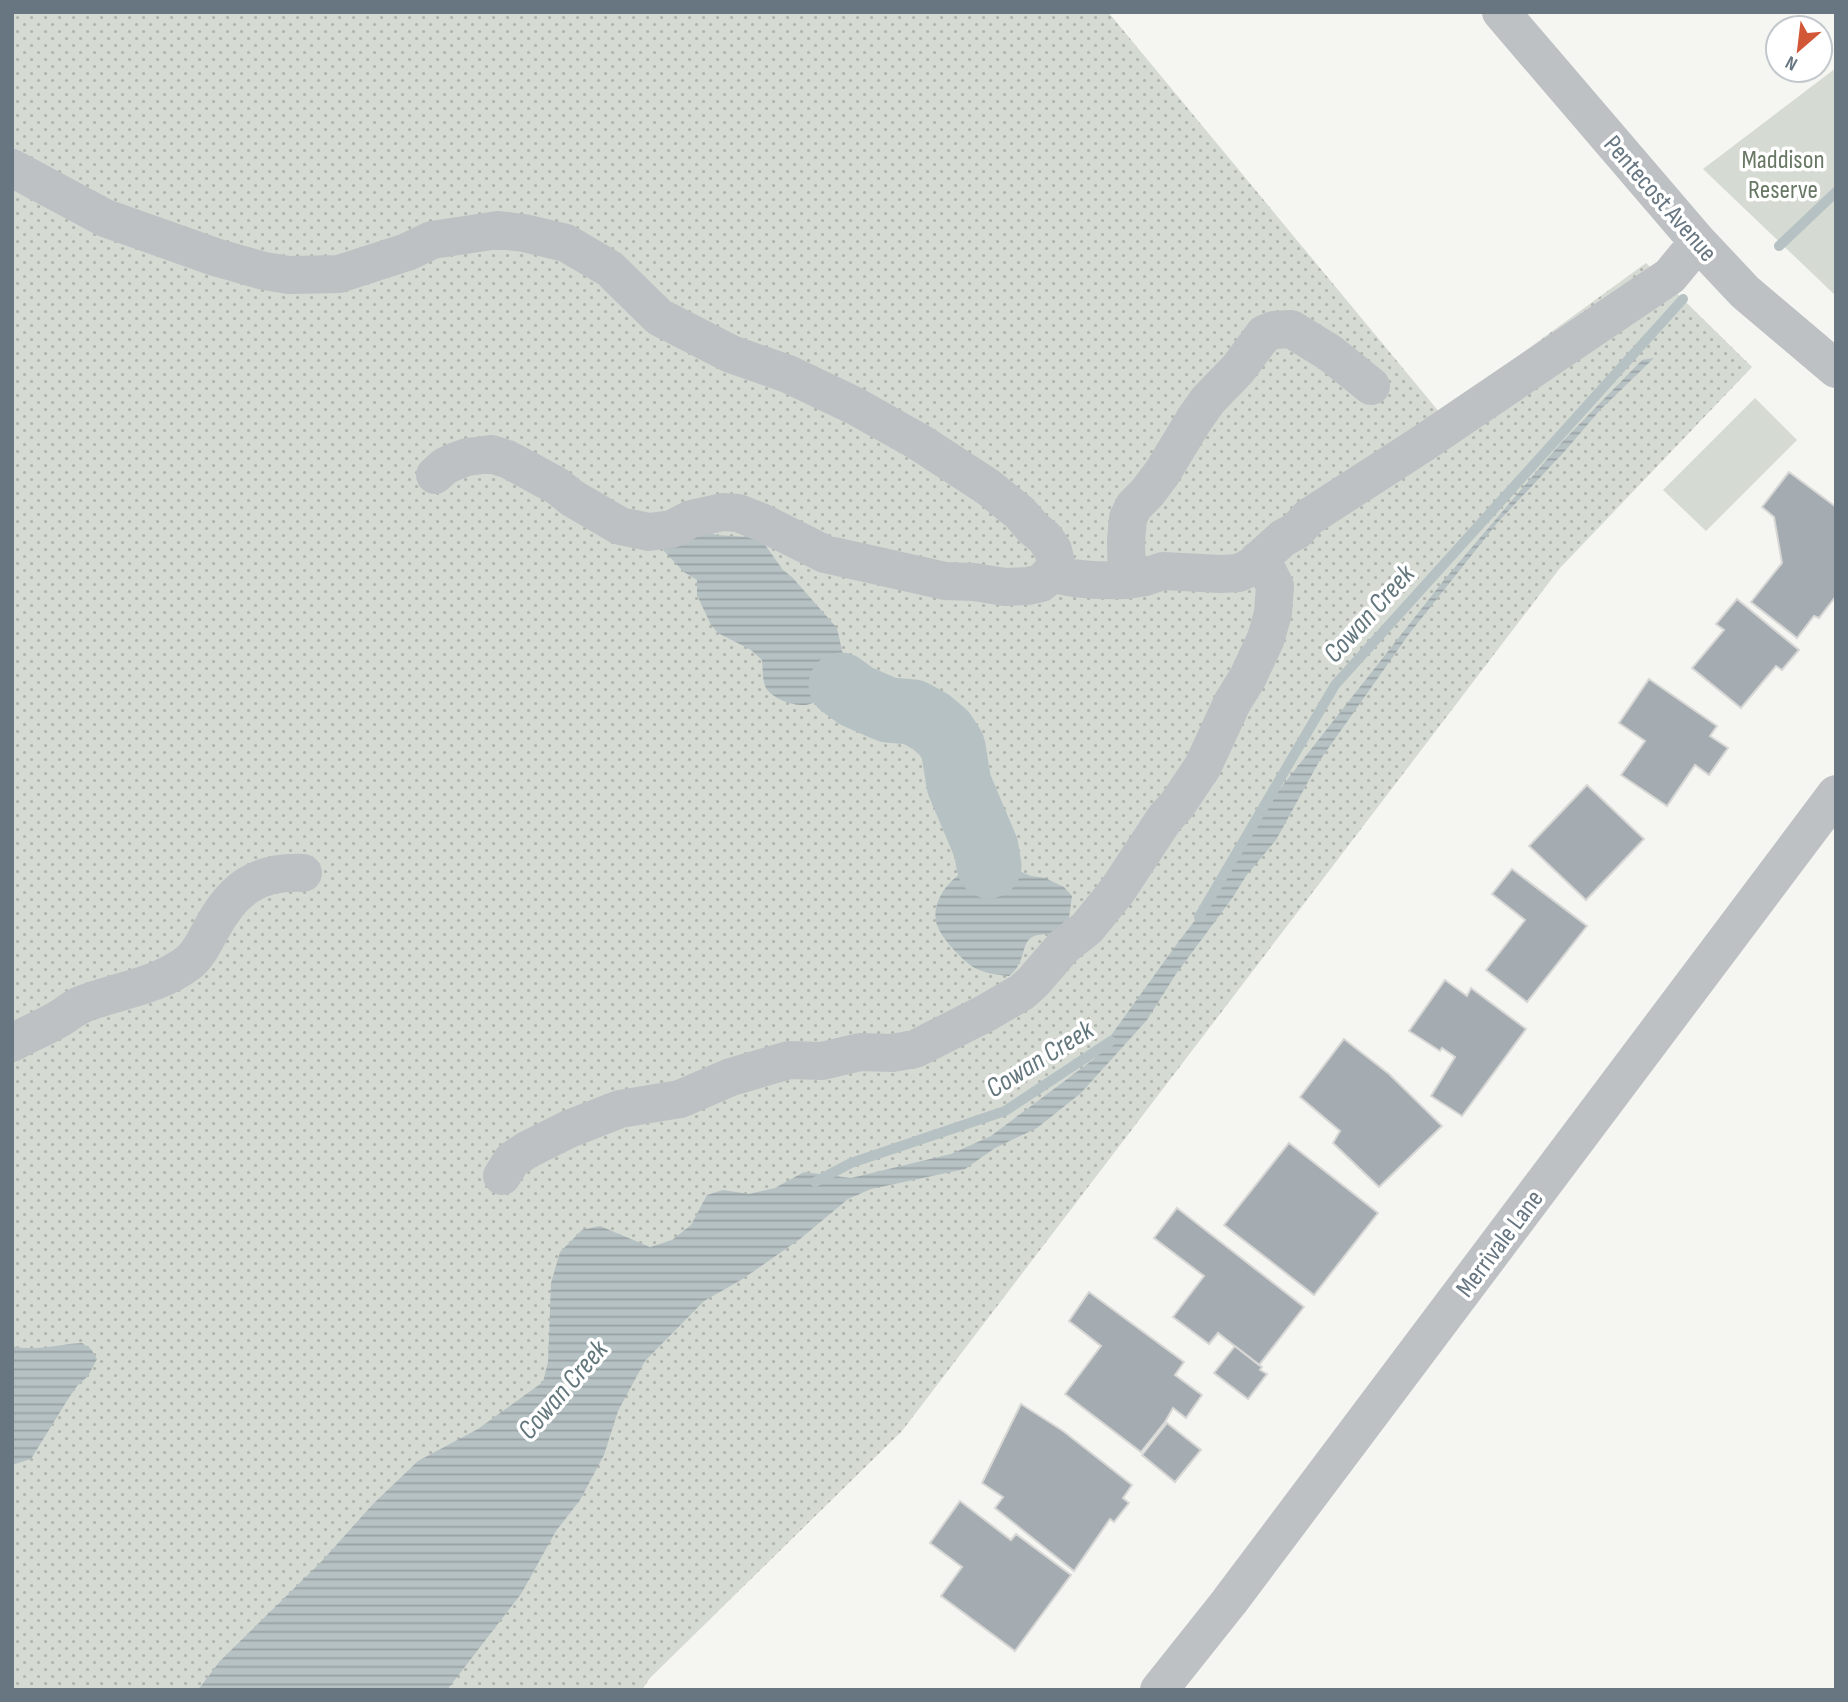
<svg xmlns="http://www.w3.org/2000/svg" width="1848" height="1702" viewBox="0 0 1848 1702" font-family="'Sofia Sans Condensed',sans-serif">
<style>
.grass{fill:url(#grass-dots)}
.park{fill:#d5dad2}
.water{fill:url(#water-rules)}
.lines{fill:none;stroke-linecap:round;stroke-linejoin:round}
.stream{stroke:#b6c1c4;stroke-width:10}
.river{stroke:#b6c1c4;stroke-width:65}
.building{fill:#a5acb1;stroke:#d7d7d5;stroke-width:2}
.minor{stroke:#bdc1c4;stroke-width:38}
.labels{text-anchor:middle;stroke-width:7;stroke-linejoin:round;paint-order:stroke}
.park-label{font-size:26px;fill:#697865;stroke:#fff}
.street-label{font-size:26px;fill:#677680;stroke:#fff}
.water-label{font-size:28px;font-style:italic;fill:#63777d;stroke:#fff}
</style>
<defs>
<pattern id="grass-dots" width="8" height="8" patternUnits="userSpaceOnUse" patternTransform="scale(1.75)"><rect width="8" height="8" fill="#d5dad2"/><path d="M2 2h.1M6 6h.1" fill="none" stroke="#b1b5b0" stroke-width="1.8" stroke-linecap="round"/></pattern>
<pattern id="water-rules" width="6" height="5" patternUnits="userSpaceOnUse" patternTransform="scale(1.75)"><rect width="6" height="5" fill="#b6c1c4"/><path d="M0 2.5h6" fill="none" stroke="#98a1a4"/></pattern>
</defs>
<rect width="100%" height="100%" fill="#f5f5f2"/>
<!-- grass -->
<path class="grass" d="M12,12h1096l332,401 206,-150 106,104 -192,201 -658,863 -252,247 -8,12h-630z"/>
<!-- park -->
<path class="park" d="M1836,68v228l-133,-127z
M1755,398l42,42 -91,91 -43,-41z"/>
<!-- water -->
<path class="water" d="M1654,358l-54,52 -36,42 -66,70 -89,112 -89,126 -44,80 -30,36 -13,21 -57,77 -29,46 -66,73 -44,35 -42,20 -30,21 -94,20 -23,10 -48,40 -59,41 -37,21 -59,60 -27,50 -14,44 -24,45 -24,31 -35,63 -74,96h-249l22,-29 102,-100 51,-57 45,-43 60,-32 65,-47 5,-20 3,-79 9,-31 22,-22 18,-4 50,21 22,-7 19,-15 16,-30 16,-5 26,4 26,-6 29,-16 47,6 100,-24 40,-18 103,-77 85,-118 44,-57 56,-94 165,-210 116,-136 82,-84z
M703,529l13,6 32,2 15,5 20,28 9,7 45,51 8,36 -13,30c-8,3 -18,10 -26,11 -13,1 -33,-6 -40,-17 -4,-8 -3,-19 -4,-28l-11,-10 -33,-17 -7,-8 -14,-30v-15l-13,-8 -21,-22 14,-13z
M994,865l17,3 20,8 14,2 19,9 8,9 -4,29 -10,10c-47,-6 -24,21 -49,41 -12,-1 -26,-3 -36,-9 -12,-8 -35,-32 -37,-46 -4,-20 14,-44 32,-51 8,-4 17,-4 26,-5z
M82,1343l9,6 6,10 -9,17 -11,10 -9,13 -37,60 -19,6v-119c23,6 46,-2 70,-3z"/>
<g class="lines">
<!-- stream -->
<path class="stream" d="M1779,246l57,-54
M1199,917l136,-232 348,-386
M815,1182l36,-19 154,-52 106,-70"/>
<!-- river -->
<path class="river" d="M841,685l15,11 32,14 25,2 18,10 13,11 9,14 6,37 27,64 3,18"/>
</g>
<!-- building -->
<path class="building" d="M1789,472l47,35v89l-17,22 -5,-2 -17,22 -46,-36 31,-39 -8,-46 -12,-10z
M1737,599l62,51 -17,20 -6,-4 -35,42 -49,-40 32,-38 -8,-6z
M1649,679l68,47 -7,10 18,12 -19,27 -14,-10 -28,41 -46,-31 24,-34 -26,-18z
M1587,785l57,54 -58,61 -57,-54z
M1512,869l75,57 -60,76 -41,-32 39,-50 -33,-26z
M1445,980l22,16 4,-8 55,41 -64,87 -31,-20 24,-39 -13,-9 -2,3 -31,-20z
M1344,1039l45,35 53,52 -63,61 -46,-44 7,-12 -40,-34z
M1289,1143l89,70 -64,82 -90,-70z
M1177,1208l127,99 -45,58 -41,-32 -9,11 -36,-27 31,-41 -50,-38z
M1089,1292l95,70 -9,13 27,20 -16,23 -13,-10 -8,14 -24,30 -76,-58 36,-48 -32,-25z
M1235,1346l27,21 -2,3 7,4 -19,25 -34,-26z
M1021,1404l42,27 69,54 -9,13 6,5 -15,19 -4,-3 -36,52 -79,-63 8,-11 -21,-14z
M1167,1423l34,27 -26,32 -33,-27z
M960,1501l51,39 5,-6 55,41 -56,76 -74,-55 21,-29 -32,-24z"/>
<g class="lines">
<!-- minor -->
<path class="minor" d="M1501,12l197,230 47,50 91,77
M12,168l93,50 110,39 49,14 25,4 50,-1 68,-22 25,-12 66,-10 26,3 42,10 44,26 49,48 72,37 57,20 67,32 64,36 69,45 32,26 13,15 12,10 8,12 3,13 -5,10 -10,10 -13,3 -23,1 -31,-5 -29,-1 -120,-27 -64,-32 -23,-9 -15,-1 -32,7 -19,10 -23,3 -29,-6 -48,-28 -15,-12 -31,-17 -19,-10 -16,-5 -24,3 -11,4 -11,5 -10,9
M1051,573c22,7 52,8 76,7l-1,-39 2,-23 6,-12 13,-13 15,-20 32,-53 14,-20 30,-31 26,-35 10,-4 17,-1 39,24 41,33
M1127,580l18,-3 18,-6 58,3 18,-1 13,-7 31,-28 13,-7 13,-14 113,-73 248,-168 28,-34
M12,1043c14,-8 29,-14 43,-22 10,-5 18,-13 28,-17 36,-14 73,-17 105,-41 11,-8 17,-23 24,-35 21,-39 45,-57 91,-55
M502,1176l10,-16 15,-10 42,-21 51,-20 60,-10 51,-22 58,-17 33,1 38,-9 32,1 23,-4 71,-36 36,-21 11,-10 31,-36 23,-18 30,-37 48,-73 12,-13 26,-39 29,-63 16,-26 18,-39 7,-25 2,-27 -9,-18 -8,-8
M1159,1690l70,-88 607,-808"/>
</g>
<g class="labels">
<!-- park labels -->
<g class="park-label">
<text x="1783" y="168">Maddison<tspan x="1783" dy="30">Reserve</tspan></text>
</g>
<!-- street labels -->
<g class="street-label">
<text transform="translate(1661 198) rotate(49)" y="9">Pentecost Avenue</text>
<text transform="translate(1499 1243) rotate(-53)" y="9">Merrivale Lane</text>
</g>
<!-- water labels -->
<g class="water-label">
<text transform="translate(1368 613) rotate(-48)" y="10">Cowan Creek</text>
<text transform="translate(1039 1058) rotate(-32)" y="10">Cowan Creek</text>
<text transform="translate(562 1389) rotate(-49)" y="10">Cowan Creek</text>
</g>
</g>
<!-- border -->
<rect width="1848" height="1702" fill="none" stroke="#677680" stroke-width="28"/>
<!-- north arrow -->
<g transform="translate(1799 49) rotate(208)"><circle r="33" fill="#ffffff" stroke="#c2c8cc" stroke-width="2"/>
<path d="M0-5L12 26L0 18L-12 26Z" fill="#d25736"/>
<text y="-10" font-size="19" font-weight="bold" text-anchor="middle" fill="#677680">N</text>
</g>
</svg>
